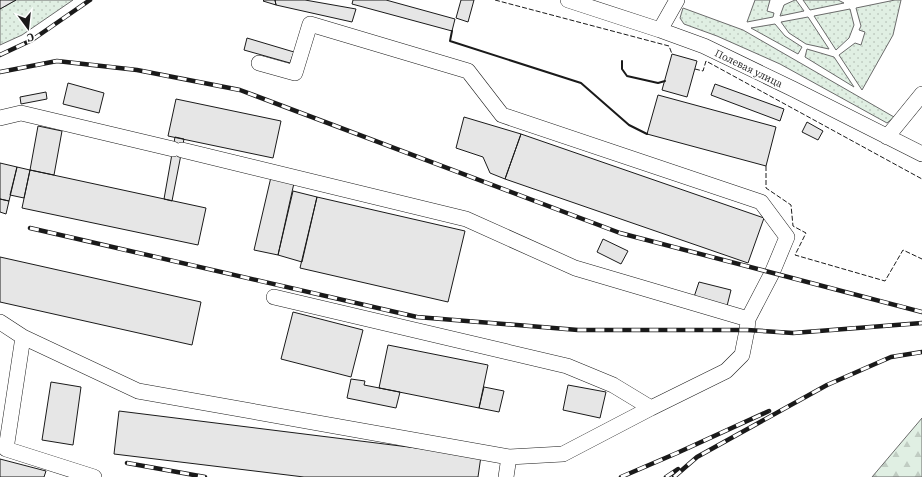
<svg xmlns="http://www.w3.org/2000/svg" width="922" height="477" viewBox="0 0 922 477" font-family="'IBM Plex Serif',serif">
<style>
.green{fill:url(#green-dots);stroke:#6a6a6a}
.forest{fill:url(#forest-firs);stroke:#6a6a6a}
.building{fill:#e6e6e6;stroke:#1a1a1a}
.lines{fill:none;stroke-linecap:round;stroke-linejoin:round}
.minor-casing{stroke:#1a1a1a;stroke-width:16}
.minor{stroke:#fff;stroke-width:15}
.rail-casing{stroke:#1a1a1a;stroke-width:4.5}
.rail{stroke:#fff;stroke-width:3;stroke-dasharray:9;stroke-linecap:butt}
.fence{stroke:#1a1a1a;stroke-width:1;stroke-dasharray:5 2;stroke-linecap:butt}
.wall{stroke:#1a1a1a;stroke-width:2}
.labels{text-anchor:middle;stroke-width:3;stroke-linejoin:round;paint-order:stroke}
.street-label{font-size:10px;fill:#1a1a1a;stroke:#fff}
</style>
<defs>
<pattern id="green-dots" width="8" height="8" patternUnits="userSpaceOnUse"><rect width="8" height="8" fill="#e0efe3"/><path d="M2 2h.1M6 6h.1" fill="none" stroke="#c0ccc2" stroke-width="1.8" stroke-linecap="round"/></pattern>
<pattern id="forest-firs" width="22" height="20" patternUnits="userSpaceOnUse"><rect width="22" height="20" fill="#e0efe3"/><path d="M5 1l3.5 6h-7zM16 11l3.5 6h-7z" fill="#c0ccc2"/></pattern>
</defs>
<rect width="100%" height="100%" fill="#fff"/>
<!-- green -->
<path class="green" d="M16,0h57l-51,35 -22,10v-36z
M755,0h15l-3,11 7,2 -1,4 -26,5z
M795,0h1l8,11 -24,5 4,-11z
M803,0h35l6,3 -34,7z
M895,0h6l-8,35 -31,55 -23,-35 16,-12 6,2 4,-13 -6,-2 2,-4 -5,-18z
M683,8l60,22 151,87 -7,6 -107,-59 -63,-28 -33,-12 -4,-6z
M850,9l4,16 -5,13 -13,12 -22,-34z
M808,17l21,32 -23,-5 -17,-11 -8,-11z
M775,24l10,12 17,11 -4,7 -47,-26z
M807,49l27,8 20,30 -49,-30z"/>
<!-- forest -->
<path class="forest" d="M922,418v59h-50z"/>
<!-- building -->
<path class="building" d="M0,0h16l-16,9z
M264,0h11l1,5 -13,-4z
M275,0h30l51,9 -4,13 -76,-17z
M353,0h33l69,19 -3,12 -100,-27z
M461,0h13l-6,22 -12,-4z
M247,38l47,14 -4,11 -46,-13z
M672,54l25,7 -10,36 -25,-7z
M68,83l36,10 -5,20 -36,-9z
M715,84l69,25 -4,12 -69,-26z
M46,92l1,7 -26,5 -1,-7z
M658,95l118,32 -10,39 -119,-32z
M176,99l105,22 -8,37 -105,-22z
M464,117l57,17 -16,45 -15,-6 -7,-16 -27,-9z
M807,122l16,9 -5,9 -16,-8z
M38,126l24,5 -8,44 -24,-5z
M521,134l243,84 -16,45 -243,-84z
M175,137l9,2 -12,62 -8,-2z
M0,163l17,4 -8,34 -9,-2z
M17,167l13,3 -6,28 -14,-3z
M30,170l176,38 -8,37 -176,-37z
M271,177l23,6 -16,72 -24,-5z
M293,191l24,6 -15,65 -24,-7z
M317,197l148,34 -17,71 -148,-34z
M0,199l9,2 -3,13 -6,-2z
M603,239l25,12 -7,13 -24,-12z
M0,257l201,45 -9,43 -192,-43z
M699,282l32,8 -4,16 -33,-9z
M293,312l70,18 -12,47 -70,-18z
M388,345l100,20 -9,43 -100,-20z
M351,379l14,2 -1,4 36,7 -4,16 -49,-10z
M51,382l30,5 -8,58 -31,-5z
M568,385l38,7 -6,26 -37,-8z
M484,387l20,4 -5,21 -20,-4z
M119,411l362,45 -3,21h-174l-190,-23z
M0,459l46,12 -2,6h-44z"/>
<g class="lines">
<!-- minor casing -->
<g class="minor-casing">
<path id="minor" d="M568,0l92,30 44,16 89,43 129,65
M660,30l17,-30
M259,63l36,10 15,-49 158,47 34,44 259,87 26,35 -15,36 -24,46 -1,11 -5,25 -16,16 -75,37
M0,118l21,-5 152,36
M887,137l35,-43
M182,150l284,69 109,49 173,51
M0,322l23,15 115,54 371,66 54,-3 88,-46 -38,-23 -46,-19 -293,-69
M23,337l-17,112 88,28
M506,477l3,-20"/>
</g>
<!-- minor -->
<use href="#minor" class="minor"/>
<!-- rail casing -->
<g class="rail-casing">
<path id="rail" d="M0,55l32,-15 58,-40
M0,72l57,-11 80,9 103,20 380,143 302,79
M30,228l387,89 161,13h169l46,3 129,-10
M127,463l78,14
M621,477l56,-24 92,-42
M666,477l12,-8
M674,477l23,-20 130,-72 64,-28 31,-5"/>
</g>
<!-- rail -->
<use href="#rail" class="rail"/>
<!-- fence -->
<path class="fence" d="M495,0l174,46 3,8
M695,69l8,2 3,-10 205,112 11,6
M766,166v22l25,17 2,21 13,7 -11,22 90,26 18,-31 19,9"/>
<!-- wall -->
<path class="wall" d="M452,31l-2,10 131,42 48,42 18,9
M622,61v8l5,7 31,7 7,-2"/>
</g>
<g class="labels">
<!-- street labels -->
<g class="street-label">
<text transform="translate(749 68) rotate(26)" y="4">Полевая улица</text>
</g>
</g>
<!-- north arrow -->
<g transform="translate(28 28) rotate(165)" stroke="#ffffff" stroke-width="3" paint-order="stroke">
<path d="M0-3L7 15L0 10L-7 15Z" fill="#1a1a1a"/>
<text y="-6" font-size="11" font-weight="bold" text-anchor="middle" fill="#1a1a1a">С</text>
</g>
</svg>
